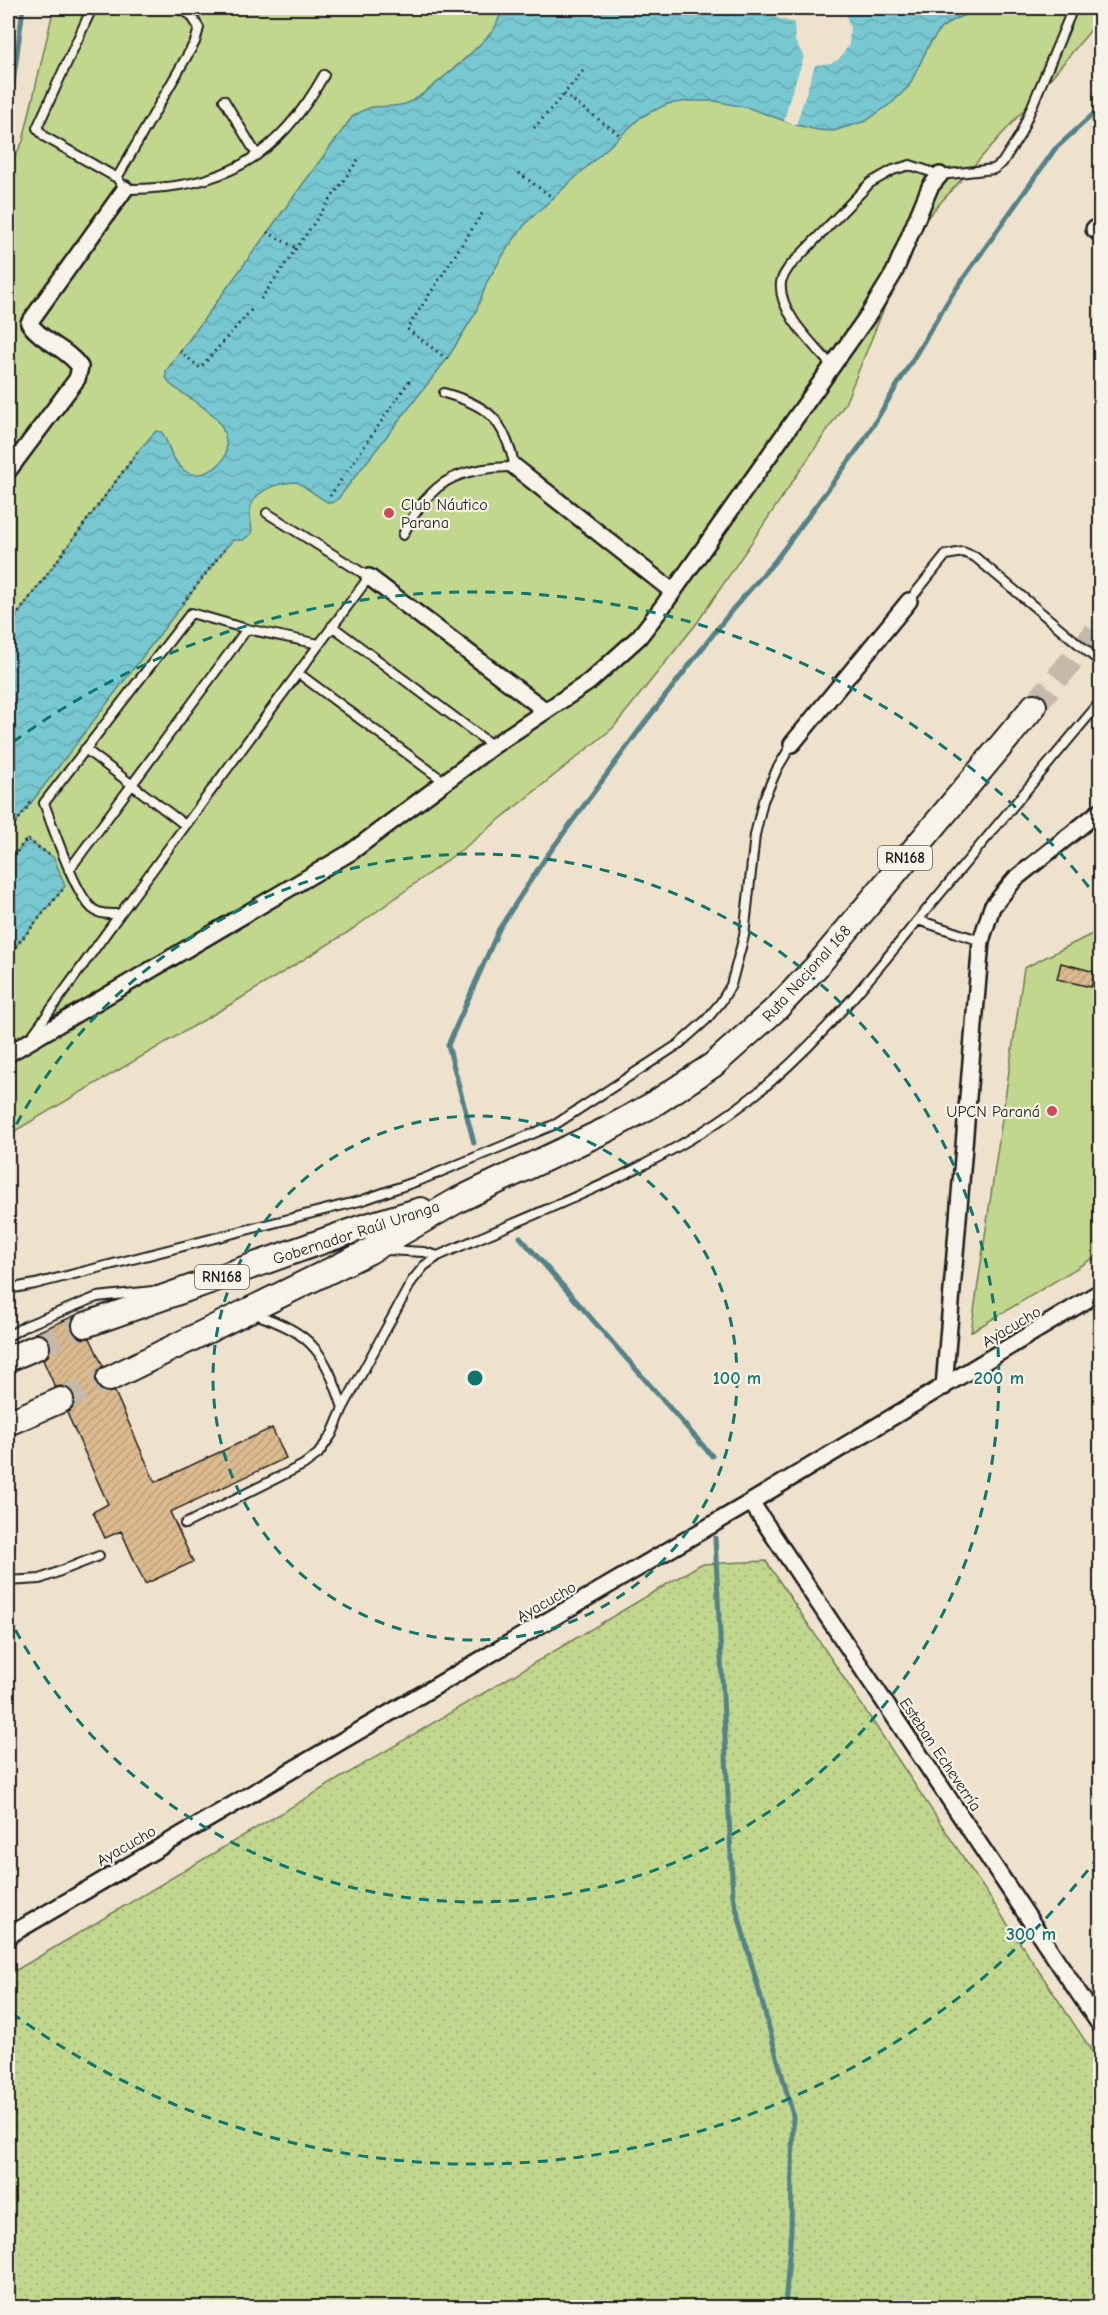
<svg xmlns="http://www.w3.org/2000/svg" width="1108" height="2315" viewBox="0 0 1108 2315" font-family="'Comic Neue',sans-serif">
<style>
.grass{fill:url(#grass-dots);stroke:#6e7a54;stroke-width:1.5}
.pitch{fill:#c1d78d;stroke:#6e7a54;stroke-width:1.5}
.water{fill:url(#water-waves);stroke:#538389;stroke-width:1.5}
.pier{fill:#efe2cd}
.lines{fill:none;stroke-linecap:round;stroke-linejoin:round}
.stream{stroke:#538389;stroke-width:5}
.building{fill:url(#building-hatch);stroke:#1c1c1c;stroke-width:1.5}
.trunk-tunnel{stroke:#c5baaa;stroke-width:24;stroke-dasharray:24 12;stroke-linecap:butt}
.service-casing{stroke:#1c1c1c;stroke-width:12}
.minor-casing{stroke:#1c1c1c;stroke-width:20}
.trunk-casing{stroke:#1c1c1c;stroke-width:28}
.path{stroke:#1c1c1c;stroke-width:3;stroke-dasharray:1.5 4.5;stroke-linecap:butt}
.service{stroke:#f7f3e8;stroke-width:8}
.minor{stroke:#f7f3e8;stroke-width:15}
.trunk{stroke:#f7f3e8;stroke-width:24}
.ring{fill:none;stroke:#0f766e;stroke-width:3;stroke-dasharray:10 8}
.poi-dot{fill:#d1495b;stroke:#f7f3e8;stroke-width:2}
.labels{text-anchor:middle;stroke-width:4.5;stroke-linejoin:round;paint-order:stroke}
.shield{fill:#f7f3e8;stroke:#5e5c59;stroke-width:1.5}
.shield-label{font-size:15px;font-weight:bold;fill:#1c1c1c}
.poi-label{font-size:16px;fill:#1c1c1c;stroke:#f7f3e8;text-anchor:start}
.street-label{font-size:16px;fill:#1c1c1c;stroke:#f7f3e8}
.centre{fill:#0f766e;stroke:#f7f3e8;stroke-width:3}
.ring-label{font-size:18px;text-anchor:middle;font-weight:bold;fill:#0f766e;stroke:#f7f3e8;stroke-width:4.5;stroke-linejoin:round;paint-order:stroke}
</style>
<defs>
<pattern id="grass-dots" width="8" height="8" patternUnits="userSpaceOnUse" patternTransform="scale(1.5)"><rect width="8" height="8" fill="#c1d78d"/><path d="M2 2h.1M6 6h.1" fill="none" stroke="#a5b879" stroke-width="1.8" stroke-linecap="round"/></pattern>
<pattern id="water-waves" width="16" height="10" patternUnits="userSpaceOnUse" patternTransform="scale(1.5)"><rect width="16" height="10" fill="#77c8d1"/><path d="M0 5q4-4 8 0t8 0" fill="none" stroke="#66abb3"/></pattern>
<pattern id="building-hatch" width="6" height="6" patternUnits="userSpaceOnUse" patternTransform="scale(1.5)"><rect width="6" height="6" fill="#dcbb8f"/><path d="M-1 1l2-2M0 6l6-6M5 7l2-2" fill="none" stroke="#bca07b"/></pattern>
</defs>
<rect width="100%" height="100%" fill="#efe2cd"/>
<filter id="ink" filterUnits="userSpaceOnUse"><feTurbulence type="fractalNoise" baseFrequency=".0167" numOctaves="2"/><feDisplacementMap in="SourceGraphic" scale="12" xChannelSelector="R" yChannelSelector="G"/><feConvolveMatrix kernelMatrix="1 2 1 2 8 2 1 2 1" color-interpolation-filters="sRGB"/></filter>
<g filter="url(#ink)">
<!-- grass -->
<path class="grass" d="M766,1561l334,502v244h-1092v-332l693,-411z"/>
<!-- pitch -->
<path class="pitch" d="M52,8h1048v11l-70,84 -114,127 -71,174 -148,219 -84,105 -145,117 -118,86 -117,72 -225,132v-965l15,-29 29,-125z
M1100,930v324l-129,78 53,-364z"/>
<!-- water -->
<path class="water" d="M503,8h494l-22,3 -20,8 -14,9 -12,17 -20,41 -16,16 -27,19 -33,10 -15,-1 -22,-5 -47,-17 -34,-7h-26l-22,3 -26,13 -114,105 -19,25 -20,33 -13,34 -28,45 -110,141 -5,3 -5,-1 -30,-20c-18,0 -48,9 -47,32 0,6 2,12 2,19l-9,7h-10l-9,10 -216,283v-206l131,-177 17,-19 6,1c8,14 9,29 23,39 13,10 39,-4 41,-19 2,-11 -3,-26 -11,-35 -9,-10 -33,-23 -45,-33l-4,-7v-6l186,-254c26,-18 29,-6 53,-13 17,-5 77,-59 89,-75 4,-6 6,-15 9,-21z
M27,839l27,19 11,28 -57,70v-108l7,6z"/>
<!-- pier -->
<path class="pier" d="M745,8h40l14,4 5,-4 40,1 6,18 -1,18 -11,15 -7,3 -16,2 -19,60 -12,-4 6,-24 14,-40 -9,-16 -1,-18z"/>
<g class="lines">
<!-- stream -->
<path class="stream" d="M8,97l5,-13 10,-76
M474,1143l-26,-98 51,-116 45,-69 96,-131 92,-119 43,-49 88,-119 88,-146 104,-147 45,-41
M520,1237l192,219
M715,1538l18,358 60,219 -2,116 -6,77"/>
</g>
<!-- building -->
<path class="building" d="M1061,963l34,9 -4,15 -34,-8z
M74,1316l-3,7 1,7 10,9 8,-1 13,28 -5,5 -3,6 2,9 5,5 13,1 40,90 117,-54 14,30 -116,54 23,50 -48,22 -24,-53 -16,7 -12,-26 15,-8 -41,-91 6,-5 1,-13 -5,-7 -7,-2 -7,1 -12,-27 6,-5 1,-13 -5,-7 -10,-2z"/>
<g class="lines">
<!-- trunk-tunnel -->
<path class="trunk-tunnel" d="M1034,706l66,-79
M37,1347l48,-22
M61,1400l48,-21"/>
<!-- service casing -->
<g class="service-casing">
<path id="service" d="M92,8l-55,120 8,9 72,41
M177,8l14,7 8,13 -4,14 -78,136 8,11c96,1 152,-30 199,-114
M224,100l33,55
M832,366c-18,-21 -54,-54 -51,-83 0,-5 5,-11 8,-16l81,-84 23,-13 17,-5 30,10 54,-6 8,-6 18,-28 53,-127
M267,513l102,64 -249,337c-9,0 -20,1 -27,-5 -18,-14 -40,-82 -49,-106l147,-190 56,16 72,15
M403,535c26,-53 53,-68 112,-68 -11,-47 -25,-61 -71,-74
M909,601l37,-46 17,-3 12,5 125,105
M332,626l161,120
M298,673l147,109
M85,749l100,76
M69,870l178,-241
M918,920l182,-218
M31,1037l89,-123
M387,1250l37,2 14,4
M8,1289l27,-5 328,-84 60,-21 133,-55 123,-80 27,-24 15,-18 10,-17 13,-49 11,-101 8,-34 14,-32 15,-25
M255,1314c58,20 69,37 88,94
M8,1336l17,-10 72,-29 56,-6
M185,1524l118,-59 15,-11 14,-20 11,-26 69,-127 12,-15 14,-10c101,-45 216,-85 305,-152 68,-51 121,-119 175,-184l63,21
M8,1581l32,-2 59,-23"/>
</g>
<!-- minor casing -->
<g class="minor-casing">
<path id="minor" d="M1094,229l6,5
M515,467l157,124
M8,471l69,-92 3,-12c-13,-19 -38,-25 -51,-44l96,-134
M369,577l177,134
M792,744l117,-143
M8,1054l343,-202 142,-106 96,-64 50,-45 24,-31 206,-292 25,-41 36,-86 10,-12
M944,1387l37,-446 11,-34 23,-28 85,-68
M751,1502l349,523
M8,1936l743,-434 349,-210"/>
</g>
<!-- trunk casing -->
<g class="trunk-casing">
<path id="trunk" d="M85,1325l275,-97 61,-18
M8,1359l29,-12
M109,1379l259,-127 90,-52 150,-71 44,-24 61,-40 64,-57 40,-42 217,-260
M8,1423l53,-23"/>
</g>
<!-- path -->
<path class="path" d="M583,71l-19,23 57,42
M534,128l30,-34
M519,173l34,25
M267,232l29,16
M261,299l99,-142
M180,351l20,17 53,-60
M447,359l-40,-30 76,-117
M330,496l82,-119
M183,603l41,-53
M8,627l131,-177
M8,833l24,-32
M8,848l7,6 12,-15 24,17
M8,956l56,-68"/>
<!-- service -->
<use href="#service" class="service"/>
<!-- minor -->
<use href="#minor" class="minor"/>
<!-- trunk -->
<use href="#trunk" class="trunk"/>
</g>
</g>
<!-- distance rings -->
<g class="ring">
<circle cx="475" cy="1378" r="262"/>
<path d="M8 1140A524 524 0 1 1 8 1616"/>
<path d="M1099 1856A786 786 0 0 1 13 2014M13 742A786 786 0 0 1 1099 900"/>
</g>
<!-- markers -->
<g class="poi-dot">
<circle cx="389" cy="513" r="6"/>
<circle cx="1052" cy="1111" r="6"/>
</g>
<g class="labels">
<!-- shield labels -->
<g class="shield">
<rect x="878" y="846" width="54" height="24" rx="4.5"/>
<rect x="195" y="1265" width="54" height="24" rx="4.5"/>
</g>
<g class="shield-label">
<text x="905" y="863">RN168</text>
<text x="222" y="1282">RN168</text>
</g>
<!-- poi labels -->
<g class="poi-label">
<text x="401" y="510">Club Náutico<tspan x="401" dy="18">Parana</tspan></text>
<text x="1040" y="1117" text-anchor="end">UPCN Paraná</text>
</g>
<!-- street labels -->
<g class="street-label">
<text transform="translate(806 973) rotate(-48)" y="6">Ruta Nacional 168</text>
<text transform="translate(356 1232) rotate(-18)" y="6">Gobernador Raúl Uranga</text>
<text transform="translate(1011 1326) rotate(-31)" y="6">Ayacucho</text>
<text transform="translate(546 1601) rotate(-30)" y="6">Ayacucho</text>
<text transform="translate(941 1754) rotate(56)" y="6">Esteban Echeverría</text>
<text transform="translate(126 1845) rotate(-30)" y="6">Ayacucho</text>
</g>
</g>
<circle cx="475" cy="1378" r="9" class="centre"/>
<g class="ring-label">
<text x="737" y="1384">100 m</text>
<text x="999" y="1384">200 m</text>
<text x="1031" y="1940">300 m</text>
</g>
<!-- margin -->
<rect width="1108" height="2315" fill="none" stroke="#f7f3e8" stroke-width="30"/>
<rect x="15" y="15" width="1078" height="2285" fill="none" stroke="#1c1c1c" stroke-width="2" filter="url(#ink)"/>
</svg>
